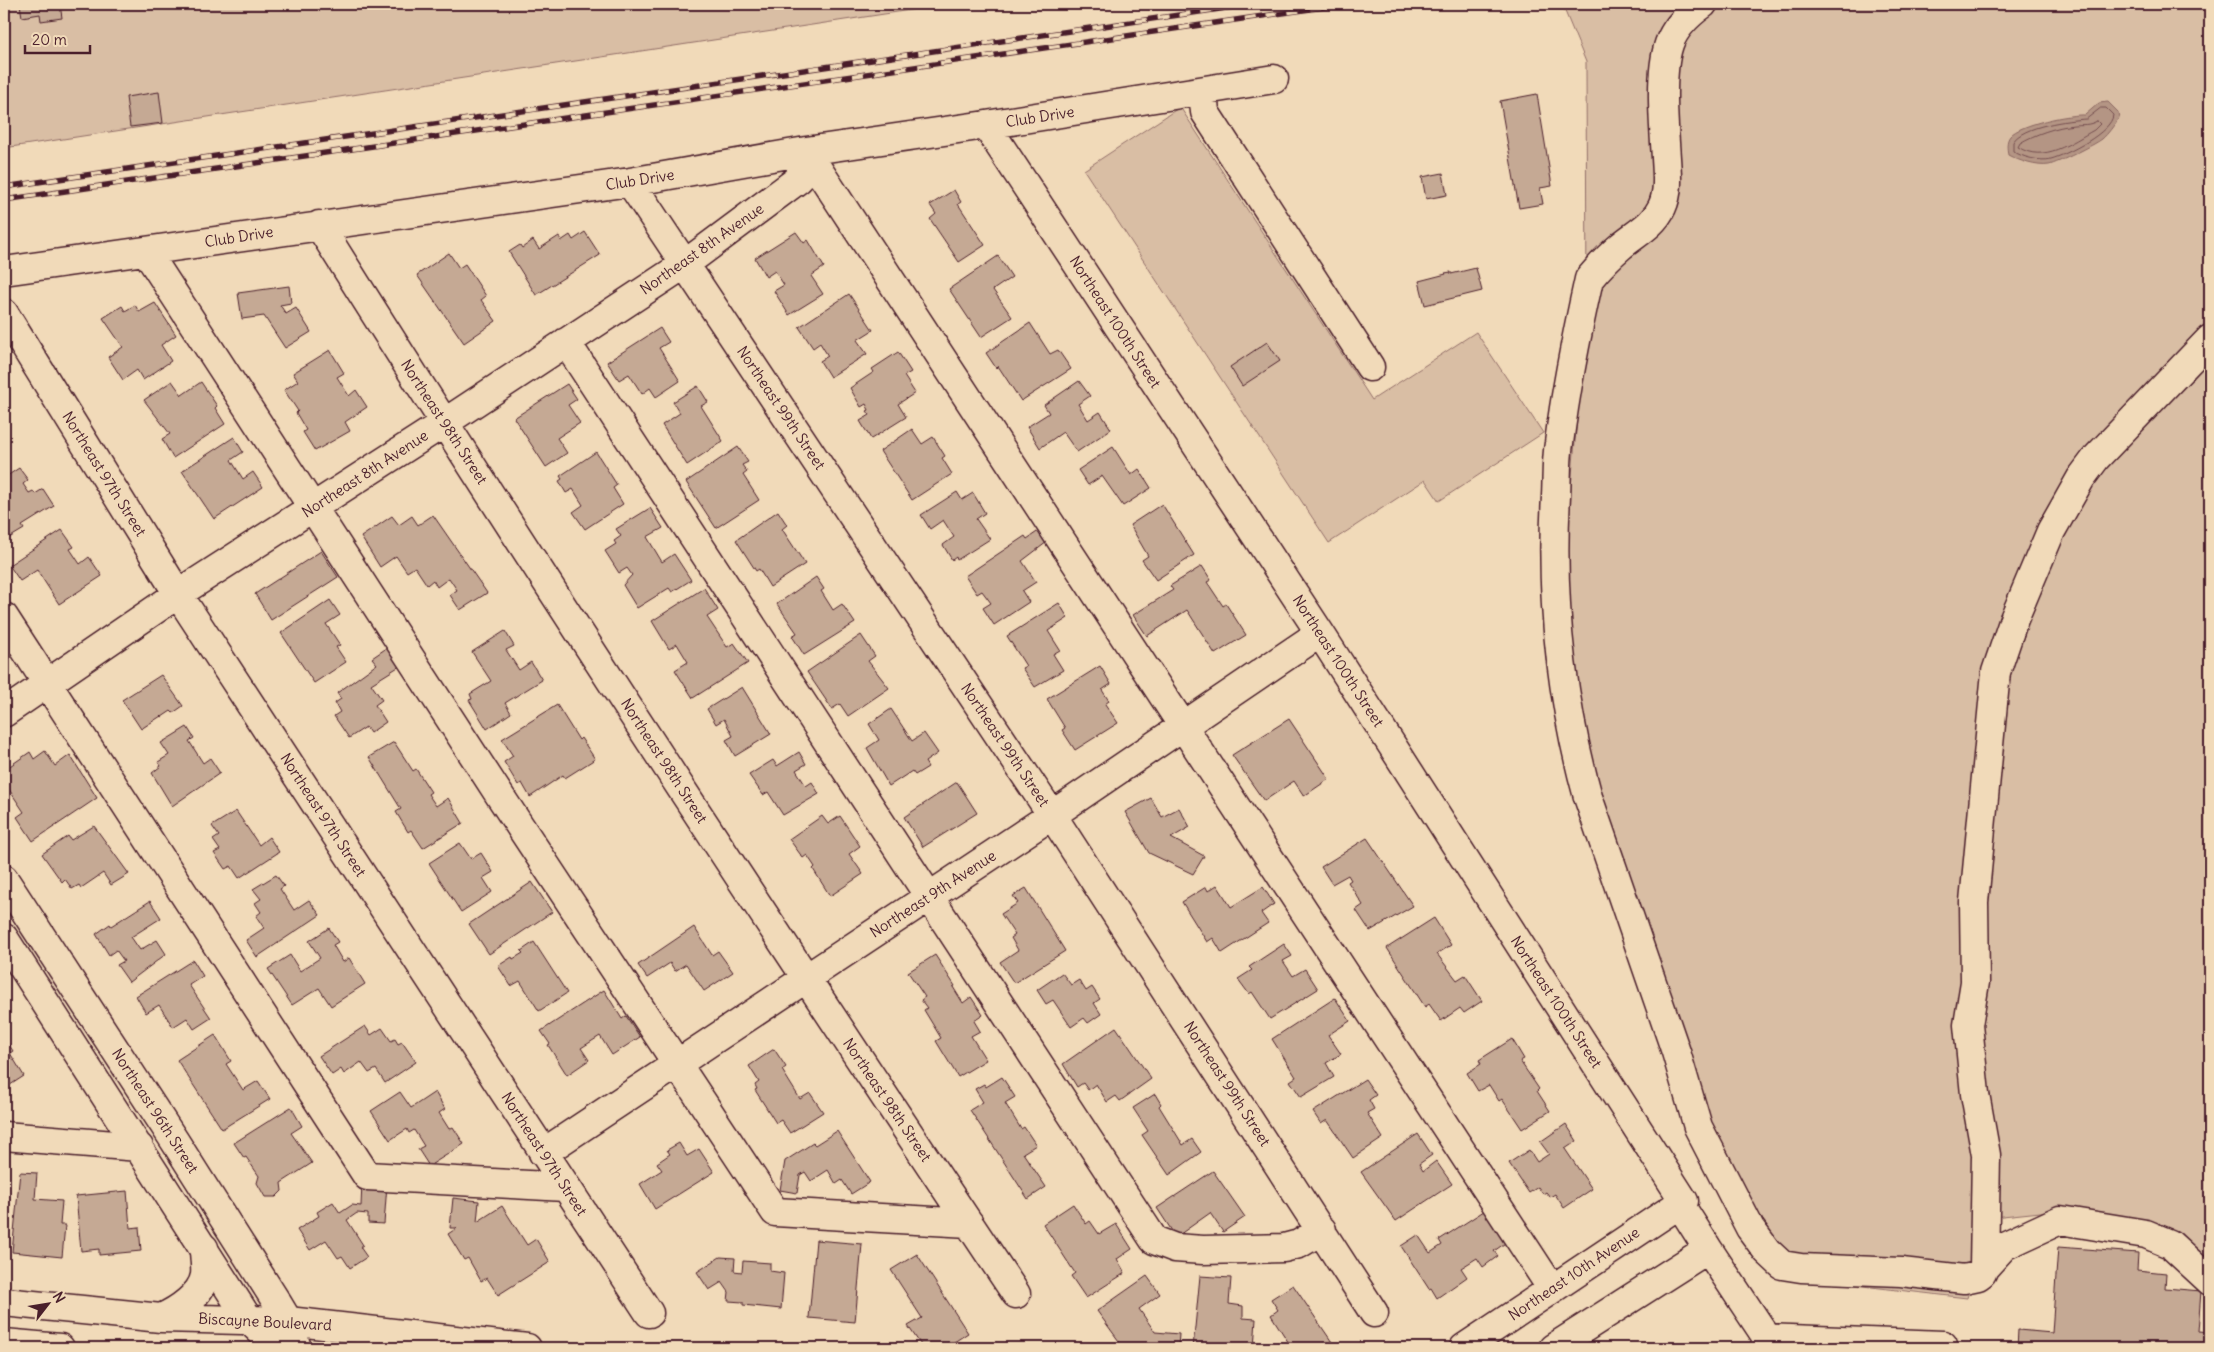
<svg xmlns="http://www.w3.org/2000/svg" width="2214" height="1352" viewBox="0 0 2214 1352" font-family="Delius,sans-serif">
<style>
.green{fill:#d9bea4;stroke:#926e68}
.water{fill:#b49584;stroke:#8a6660}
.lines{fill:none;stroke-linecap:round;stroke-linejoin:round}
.shore{stroke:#744e4f;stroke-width:1}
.building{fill:#c5a994;stroke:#4a1f2b}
.minor-casing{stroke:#4a1f2b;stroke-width:31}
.major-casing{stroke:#4a1f2b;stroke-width:31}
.minor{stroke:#f1dab9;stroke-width:28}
.major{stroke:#f1dab9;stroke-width:28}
.rail-casing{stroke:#4a1f2b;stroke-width:5.5}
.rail{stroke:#f1dab9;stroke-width:4;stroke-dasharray:11;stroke-linecap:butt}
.labels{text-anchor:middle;stroke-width:4;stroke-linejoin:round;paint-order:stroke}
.street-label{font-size:15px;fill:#4a1f2b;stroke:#f1dab9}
</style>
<rect width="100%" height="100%" fill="#f1dab9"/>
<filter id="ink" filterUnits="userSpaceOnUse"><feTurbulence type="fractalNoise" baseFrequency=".02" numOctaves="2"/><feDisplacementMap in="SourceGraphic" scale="10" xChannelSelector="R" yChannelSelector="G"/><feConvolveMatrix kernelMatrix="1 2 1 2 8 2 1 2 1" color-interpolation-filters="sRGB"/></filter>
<g filter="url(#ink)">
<!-- green -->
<path class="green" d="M4,4h946l-946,144z
M1562,4h648v1263l-160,-56 -76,8 2,48 -9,31 -183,-21 -44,-56 -185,-556 32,-357 -1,-246z
M1180,107l192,293 104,-68 67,101 -104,68 -14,-21 -96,63 -245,-373z"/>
<!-- water -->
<path class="water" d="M2108,102l10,10 1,6c-5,7 -11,16 -17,21 -8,6 -44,24 -53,26 -12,2 -30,-4 -41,-10 -1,-7 -2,-14 2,-19 10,-12 60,-22 75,-21l14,-12z"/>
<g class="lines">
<!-- shore -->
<path class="shore" d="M2101,108h5l7,7c-1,17 -47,40 -62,44 -10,3 -30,-2 -38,-8v-9c9,-16 56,-22 73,-23z
M2097,121l3,3 -6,6c-22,12 -50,34 -76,17l2,-4c15,-9 36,-16 54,-18 9,-1 14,1 23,-4z"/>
</g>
<!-- building -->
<path class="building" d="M20,4h40l2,14 -21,3 -1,-7 -18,3z
M159,92l4,31 -33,4 -4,-30z
M1537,94l15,92 -12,2 3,16 -24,4 -19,-107z
M1443,173l4,22 -21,4 -4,-22z
M954,190l7,12 -3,2 27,41 -26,17 -29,-43 6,-5 -6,-9z
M585,232l15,23 -64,40 -27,-43 11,-7 2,3 11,-8 6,9 20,-13 2,5 9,-6 3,5z
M796,232l8,11 4,-3 16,27 -13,9 12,18 -34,21 -15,-24 10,-6 -9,-14 -9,6 -11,-19z
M449,253l10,15 6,-4 21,32 -5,4 15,21 -32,22 -47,-68z
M998,256l14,21 -19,13 19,27 -31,20 -32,-48z
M1476,268l6,23 -57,14 -6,-24 27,-7 -1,-1 6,-1v2z
M289,286l2,17 -11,2 6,9 10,-6 15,24 -26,16 -21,-32 -22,3 -4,-26z
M849,294l24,36 -16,10 10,14 -37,23 -10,-16 8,-5 -8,-13 -7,5 -14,-21z
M155,303l21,32 -15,10 10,16 -28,19 -6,-10 -14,10 -15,-23 15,-10 -20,-29 19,-12 3,5 10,-6 4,7z
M1030,323l20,31 8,-4 13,19 -50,32 -23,-35 -2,2 -10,-15z
M660,328l9,14 -10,6 21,33 -24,16 -6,-9 -8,6 -13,-20 -10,6 -12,-18z
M1267,342l13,19 -38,25 -12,-19z
M330,350l14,23 -7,4 12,19 7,-6 11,17 -22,15 5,9 -35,20 -12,-19 3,-2 -10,-17 2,-2 -14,-21 14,-9 -5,-8z
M898,352l13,20 -7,4 11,17 -17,11 8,13 -35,22 -11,-18 10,-6 -3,-4 2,-1 -3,-6 -5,3 -11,-19 24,-16 -2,-3z
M172,381l10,14 19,-13 16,24 -2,2 10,16 -52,34 -11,-19 8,-5 -26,-34z
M1079,381l11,15 -12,8 10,16 12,-8 11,17 -34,23 -14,-20 -23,16 -13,-21 22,-14 -5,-8z
M567,384l10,15 -9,6 12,18 -23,15 10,15 -21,14 -32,-49z
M698,386l10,16 -7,4 22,35 -36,24 -25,-40 18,-12 -7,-11z
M912,429l10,15 11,-7 12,19 -3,2 10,16 -40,26 -32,-49z
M234,437l9,15 -12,8 12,19 10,-7 10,15 -49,32 -32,-48z
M738,447l10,15 -6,3 5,7 -4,3 16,25 -43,28 -30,-46z
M1113,447l18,28 8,-6 12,19 -28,18 -21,-30 -14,9 -10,-15z
M596,452l21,33 -4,3 10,16 -38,25 -12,-17 10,-7 -10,-16 -7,4 -7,-12 3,-2 -2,-3z
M19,468l9,12 -5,4 6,9 4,-2 2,3 8,-5 11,17 -32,20 2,3 -20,12v-63z
M957,492l5,8 11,-7 12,20 -9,6 14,20 -33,21 -1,-3 -4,3 -9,-15 11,-8 -11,-17 -13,9 -9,-14z
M1162,504l32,51 -38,25 -14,-20 6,-4 -18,-31z
M650,508l13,20 -16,9 15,25 12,-8 17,26 -19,12 -3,-4 -32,20 -14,-23 9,-10 -5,-7 -8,5 -14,-22 11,-7 -2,-3 7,-5 -5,-7z
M778,511l9,14 -5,4 23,35 -35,23 -11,-18 -3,2 -20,-31z
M433,515l54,78 -27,17 -10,-15 7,-5 -8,-12 -12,9 -4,-7 -6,5 -12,-18 -8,5 -11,-16 -16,11 -19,-30 31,-21 7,9 13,-9 6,9z
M62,530l12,17 -4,2 10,15 9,-7 13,19 -43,28 -22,-34 -17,11 -11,-16z
M1040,530l7,12 -25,19 14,21 -14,9 7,11 -35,23 -11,-17 8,-5 -9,-12 -5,3 -12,-18 60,-40 2,3z
M321,551l17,26 -67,43 -16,-26z
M1202,566l9,14 -4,2 16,24 3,-2 20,31 -31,19 -28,-44 -40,26 -14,-21 40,-25 -3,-4z
M816,577l8,12 -3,2 12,19 9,-6 13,19 -51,32 -12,-19 5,-3 -20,-29z
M704,588l14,22 -11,7 20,30 7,-4 14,20 -55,35 -18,-28 13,-8 -11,-18 -8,5 -17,-28z
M330,600l10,15 -14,9 14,21 -4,2 10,15 -32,21 -33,-50z
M1059,603l9,15 -20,13 12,19 -7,4 10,16 -28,17 -13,-19 4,-2 -19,-30z
M505,631l9,15 -8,4 13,20 12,-8 11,18 -37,23 6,10 -24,16 -18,-29 3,-1 -2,-5 21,-13 -19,-29z
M861,635l14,21 -7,5 21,27 -41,28 -8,-12 -8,5 -25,-37z
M391,645l12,19 -32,20 11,16 -7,5 11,17 -16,11 -4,-6 -17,11 -15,-22 6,-4 -5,-9 6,-4 -4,-6 40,-29 -5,-6z
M1100,666l11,18 -9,6 7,11 -4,3 13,19 -43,27 -13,-20 3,-2 -18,-29z
M161,675l22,31 -10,7 -2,-2 -9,6 -1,-1 -20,13 -19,-29z
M742,687l29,47 -36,22 -9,-16 7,-4 -9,-17 -8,5 -9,-15z
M557,705l22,35 2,-2 14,21 -30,19 -2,-3 -33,22 -8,-14 -4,2 -14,-23 9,-6 -11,-17z
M891,709l21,32 12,-8 14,20 -13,9 3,5 -13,8 -3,-4 -23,15 -22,-38 12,-8 -10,-16z
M1289,719l40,60 -25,17 -10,-15 -30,20 -32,-46z
M187,727l7,11 -5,3 14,22 7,-5 10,15 -48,33 -20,-33 9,-7 -3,-4 11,-7 -8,-12z
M394,742l19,29 3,-2 15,23 -3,2 8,12 12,-8 15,25 -40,25 -12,-18 -3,2 -12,-20 5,-3 -32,-52z
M45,751l10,15 15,-11 27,43 -64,43 -16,-24 7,-5 -20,-30v-12l26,-18 4,7z
M799,752l7,12 -10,6 10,16 6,-4 7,12 -36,21 -15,-23 -5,3 -14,-20 24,-15 4,6z
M957,782l20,31 -54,34 -19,-30z
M1151,798l11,19 17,-9 11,19 -19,11 33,18 -11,18 -44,-21 -24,-41z
M236,811l23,34 10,-8 10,15 -40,26 -8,-12 -6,3 -11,-16 6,-3 -7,-10 6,-4 -7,-10z
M822,816l6,8 12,-8 20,30 -11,8 14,20 -33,22 -17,-27 2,-2 -8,-12 -4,3 -14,-19z
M94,826l35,48 -18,11 -8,-12 -22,15 -2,-3 -7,4 -7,-10 -3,3 -20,-28 26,-18 3,4z
M1367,838l46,68 -43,25 -14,-21 7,-5 -15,-23 3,-2 -3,-5 -16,9 -11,-17z
M460,843l11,16 10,-6 12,19 -10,6 9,14 -31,20 -32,-49z
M276,875l8,11 -4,3 14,21 15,-10 11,15 -63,42 -11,-17 18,-12 -8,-12 5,-4 -6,-9 6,-4 -8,-10z
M532,882l20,30 -63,42 -20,-30z
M1217,885l14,22 32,-20 11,17 -13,9 7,10 -46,30 -9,-15 -6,4 -25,-40 24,-15 2,4z
M1026,888l39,63 -51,32 -14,-21 18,-12 -7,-12 4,-3 -14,-21 17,-11 -5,-7z
M150,901l11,17 -30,19 9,13 17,-10 9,14 -37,28 -12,-17 7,-4 -8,-11 -7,5 -13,-21 14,-10 1,2z
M1434,918l17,27 -14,9 20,26 8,-5 17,26 -18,12 -4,-5 -19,13 -12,-17 -4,3 -38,-59z
M694,927l18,28 6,-4 15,21 -29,19 -18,-27 -11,7 -5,-8 -23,15 -9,-13z
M329,928l9,14 -5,3 10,17 6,-4 16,26 -34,22 -12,-18 -27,17 -24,-36 22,-14 10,16 20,-13 -11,-17z
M534,942l33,51 -28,18 -19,-30 -9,5 -13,-20 14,-9 1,2 10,-6 -2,-2z
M1284,944l8,12 -9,5 10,15 12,-7 13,20 -48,30 -18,-27 -3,2 -11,-15 14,-9 -3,-3z
M935,955l20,31 -2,1 10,16 8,-6 12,18 -9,6 6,10 -9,5 15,24 -28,17 -22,-36 5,-3 -17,-28 3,-2 -6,-8 4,-3 -17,-25z
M193,960l10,16 -14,9 22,33 -17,11 -7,-11 -14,9 -14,-22 -13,8 -10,-17z
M1062,973l9,12 8,-5 7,11 6,-4 8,12 -6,4 7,11 -13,9 -4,-5 -13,9 -18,-27 -7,4 -9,-14z
M604,990l18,29 4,-3 14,21 -28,18 -12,-19 -19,12 8,12 -22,15 -19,-30 2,-1 -9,-13z
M1335,998l15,23 -22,14 13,19 -15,9 8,14 -33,20 -11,-16 6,-4 -24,-38z
M365,1026l6,9 11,-7 9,13 4,-2 3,5 4,-2 14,20 -31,21 -9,-14 -7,4 -8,-11 -17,12 -3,-5 -9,6 -13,-19z
M1116,1027l35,52 -31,22 -4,-5 -9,6 -11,-18 -8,6 -5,-7 -6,4 -14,-23z
M215,1035l16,26 -5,3 17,26 15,-9 12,18 -48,30 -45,-69z
M4,1037l9,14 -3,2 14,23 -17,11 -3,-6z
M1512,1039l12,20 -4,2 19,28 -2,2 13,20 -28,18 -20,-30 -3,2 -10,-16 -11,6 -11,-18 14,-9 -2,-4z
M774,1049l12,18 -4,3 18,29 10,-6 13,19 -33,21 -9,-13 -5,3 -21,-33 2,-1 -2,-4 4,-3 -10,-16z
M1002,1077l13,20 -10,6 16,26 3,-2 12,18 -13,8 23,34 -18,12 -58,-89 13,-8 -8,-13 9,-5 2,3z
M1365,1079l11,16 -7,5 5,9 -7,4 16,25 -30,20 -26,-38 -6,4 -8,-12z
M400,1092l11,16 24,-16 10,17 -6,4 10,16 4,-2 11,17 -35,22 -11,-17 6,-3 -10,-16 -5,3 -2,-4 -17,11 -19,-29z
M1155,1094l6,10 -2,2 24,39 9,-6 9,13 -32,23 -27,-40 6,-4 -15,-23z
M291,1107l11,19 -11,7 21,30 -31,20 1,8 -6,6h-11l-8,-14 2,-7 -13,-19 -2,1 -10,-15z
M1566,1124l11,17 -12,8 27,40 -28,19 -9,-14 -5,3 -4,-5 -3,2 -5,-7 -9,6 -20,-30 20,-13 8,12 12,-8 -9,-12z
M837,1131l33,51 -19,12 -9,-14 -6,4 -8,-14 -17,11 -6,-9 -5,3 -3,18 -17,-3 5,-29 28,-18 2,2z
M1418,1134l14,21 -13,9 4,7 13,-10 16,23 -56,37 -35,-49z
M679,1143l8,13 12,-7 15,23 -59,37 -15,-25 22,-14 -5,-7 13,-9 -3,-4z
M1213,1171l32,46 -22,15 -13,-19 -34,24 -19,-29z
M20,1172l17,1 -2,26 27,2 -2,24h5l-3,32 -50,-5z
M362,1183l25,2 -3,39 -16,-1v-9l-11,-1 -10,7 16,25 -3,2 7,10 -17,11 -8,-12 -4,2 -12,-18 -16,10 -13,-20 22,-14 -2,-4 16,-10 7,11 12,-8 9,1z
M127,1191l3,37 9,-1 2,24 -42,4v-6l-18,2 -5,-55z
M453,1198l26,3 -2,21 25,-16 25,39 9,-6 14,23 -52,33 -11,-17 -6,3 -13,-23 -4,2 -16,-26 9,-6h-7z
M1073,1204l13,20 4,-3 9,13 17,-10 16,25 -15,10 8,14 -39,25 -15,-22 4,-3 -32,-49z
M1490,1207l21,32 -17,12 4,5 -15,11 -6,-9 -16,10 6,9 -30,21 -6,-10 -2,1 -28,-43 17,-11 12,18 12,-8 -3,-5z
M816,1240l46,4 -7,78 -46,-4z
M2058,1247l80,6 -1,17 29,3 -1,15 36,3 -3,40 12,1v16h-193l1,-18 34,3z
M917,1254l51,79 -23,15h-22l-15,-22 14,-8 -31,-48z
M720,1257l15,1 -1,13 8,1 1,-11 27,2v8l14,2 -3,36 -38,-4v-3l-15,-1 1,-9 -7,-10 -13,8 -12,-18z
M1147,1276l13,18 -21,15 16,23 24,2 -1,14h-54l-27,-37z
M1200,1276l31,2 -2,26 14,2v12l13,1 -2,29h-61z
M1293,1285l43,63h-44l-21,-33 7,-5 -7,-11z"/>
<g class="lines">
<!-- minor casing -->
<g class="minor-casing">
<path id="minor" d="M1703,4c-14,10 -28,23 -34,40 -10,30 -5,82 -3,114 1,16 3,34 -4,49 -8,18 -27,27 -41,39 -12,10 -22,21 -32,33 -12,54 -23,109 -30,164 -3,18 -2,36 -3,53 -6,102 5,203 32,301l88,255 22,75 52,101 17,23 15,14 19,3 100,4 63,7 14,-3 4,-3 2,-5 20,-22 56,-26 86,14 24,10 40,37
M1203,91l2,21 165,255
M986,125l334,508 364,568 -220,147
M806,151l746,1138
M630,182l422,633 322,498
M319,225c226,360 461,715 697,1069
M146,251l354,545 275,416 194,11
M4,271l626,-89 176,-31 180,-26 288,-46
M4,313l174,281 471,719
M566,342l588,898 21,8 28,2 81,-2 15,-4 23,-14
M4,617l363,559 198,11
M4,713l174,-119 266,-171 241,-159 114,-85 7,-28
M4,879l170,261 102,161 12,20 9,27
M4,938l245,382 29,28
M4,1136l135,11
M543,1153l509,-338 268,-182
M1679,1203l29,46
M1984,1268l2,-113 -11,-61 -7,-69 7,-43 -1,-80 22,-230 18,-53 37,-88 30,-53 15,-20 114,-119
M1553,1348l155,-99 59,89 176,7"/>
</g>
<!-- major casing -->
<g class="major-casing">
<path id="major" d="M4,1302l157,16 127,3 239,27
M161,1318c16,-7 41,-23 44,-43 1,-8 -1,-18 -1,-27
M4,1343l56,5"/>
</g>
<!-- minor -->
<use href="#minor" class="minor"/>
<!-- major -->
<use href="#major" class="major"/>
<!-- rail casing -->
<g class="rail-casing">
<path id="rail" d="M4,187l1250,-183
M4,200l1341,-196"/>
</g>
<!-- rail -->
<use href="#rail" class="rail"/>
</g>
</g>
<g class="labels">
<!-- street labels -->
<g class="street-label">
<text transform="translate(1040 117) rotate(-9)" y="5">Club Drive</text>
<text transform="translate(640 180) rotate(-9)" y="5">Club Drive</text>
<text transform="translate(239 237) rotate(-9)" y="5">Club Drive</text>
<text transform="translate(702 249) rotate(-35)" y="5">Northeast 8th Avenue</text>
<text transform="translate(1115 322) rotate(57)" y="5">Northeast 100th Street</text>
<text transform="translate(781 408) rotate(56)" y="5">Northeast 99th Street</text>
<text transform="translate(444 422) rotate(57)" y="5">Northeast 98th Street</text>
<text transform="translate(104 474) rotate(58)" y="5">Northeast 97th Street</text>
<text transform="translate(365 474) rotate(-33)" y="5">Northeast 8th Avenue</text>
<text transform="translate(1338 661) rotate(57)" y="5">Northeast 100th Street</text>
<text transform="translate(1005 745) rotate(56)" y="5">Northeast 99th Street</text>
<text transform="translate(664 761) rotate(57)" y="5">Northeast 98th Street</text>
<text transform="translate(323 815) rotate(57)" y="5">Northeast 97th Street</text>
<text transform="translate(933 894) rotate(-33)" y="5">Northeast 9th Avenue</text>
<text transform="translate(1556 1002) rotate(57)" y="5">Northeast 100th Street</text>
<text transform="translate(1227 1084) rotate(57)" y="5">Northeast 99th Street</text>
<text transform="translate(887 1100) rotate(56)" y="5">Northeast 98th Street</text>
<text transform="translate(155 1111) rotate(57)" y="5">Northeast 96th Street</text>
<text transform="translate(544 1154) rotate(57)" y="5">Northeast 97th Street</text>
<text transform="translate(1574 1274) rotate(-34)" y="5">Northeast 10th Avenue</text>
<text transform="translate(265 1322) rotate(3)" y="5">Biscayne Boulevard</text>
</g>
</g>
<!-- margin -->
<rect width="2214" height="1352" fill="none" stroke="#f1dab9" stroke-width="20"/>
<rect x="10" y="10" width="2194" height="1332" fill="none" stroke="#4a1f2b" stroke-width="2" filter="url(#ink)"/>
<!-- north arrow -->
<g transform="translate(48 1304) rotate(59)" stroke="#f1dab9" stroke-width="4" paint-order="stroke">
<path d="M0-4L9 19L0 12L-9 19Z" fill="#4a1f2b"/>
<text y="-8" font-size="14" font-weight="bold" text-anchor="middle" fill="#4a1f2b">N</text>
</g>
<!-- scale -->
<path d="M25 45v8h65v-8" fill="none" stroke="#4a1f2b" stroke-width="2.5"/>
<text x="32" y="45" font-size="15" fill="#4a1f2b" stroke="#f1dab9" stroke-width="4" paint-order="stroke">20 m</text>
</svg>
